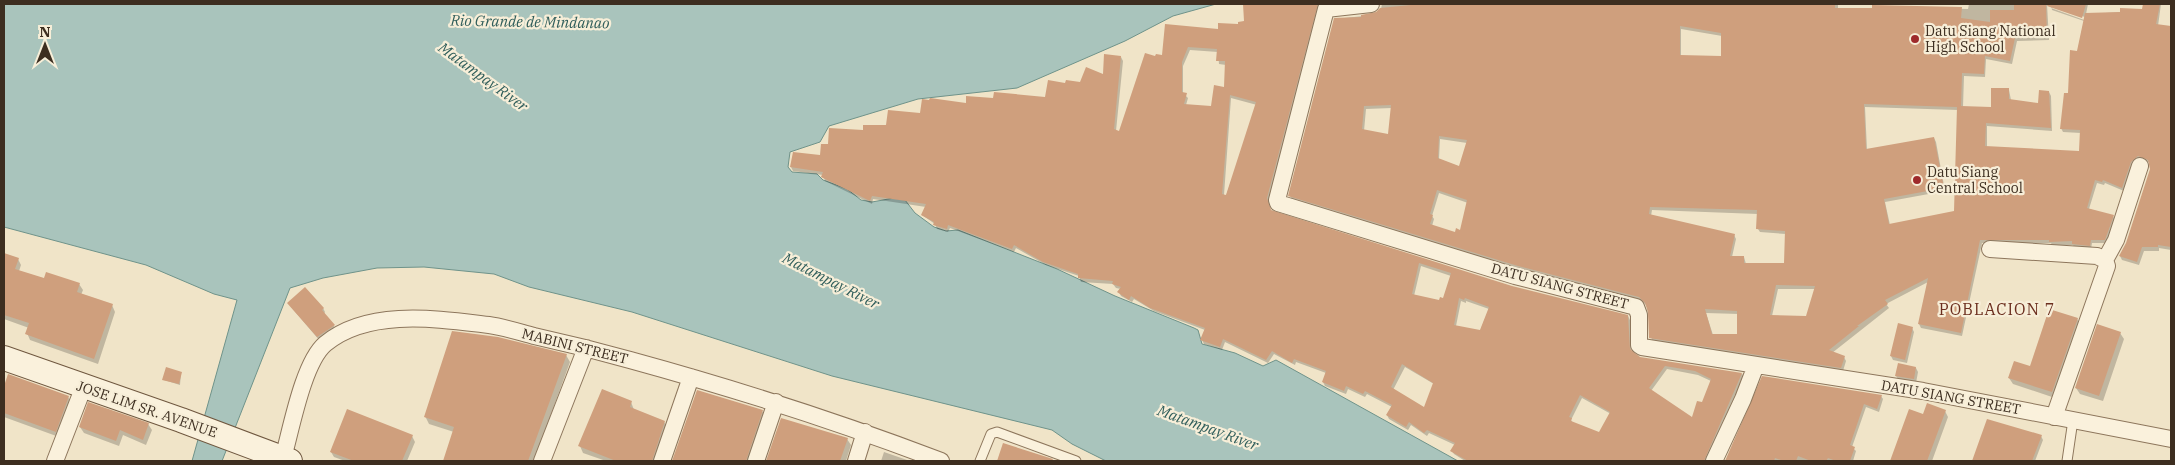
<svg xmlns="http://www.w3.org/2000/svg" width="2175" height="465" viewBox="0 0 2175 465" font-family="'IBM Plex Serif',serif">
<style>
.water{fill:#a9c4bc;stroke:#6f938a}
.shadow{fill:#0003;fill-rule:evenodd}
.building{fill:#cf9f7d;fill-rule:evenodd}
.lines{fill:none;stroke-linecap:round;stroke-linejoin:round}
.lane-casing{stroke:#8d765c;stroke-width:11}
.street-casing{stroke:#8d765c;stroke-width:18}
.secondary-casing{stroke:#6f573f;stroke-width:26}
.lane{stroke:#faf1dc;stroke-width:9}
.street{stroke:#faf1dc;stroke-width:16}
.secondary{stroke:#faf1dc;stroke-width:24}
.poi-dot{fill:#9e2a2b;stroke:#f7eed8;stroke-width:2}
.labels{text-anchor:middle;stroke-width:4.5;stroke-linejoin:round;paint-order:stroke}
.poi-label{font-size:14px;fill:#3d2e20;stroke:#f7eed8;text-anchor:start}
.street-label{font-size:14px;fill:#3d2e20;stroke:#f7eed8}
.water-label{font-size:15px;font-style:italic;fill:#2f5d5a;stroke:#f7eed8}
.quarter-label{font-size:16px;letter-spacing:1px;fill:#6b2e1e;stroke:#f7eed8}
</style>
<rect width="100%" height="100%" fill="#f0e4c8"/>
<!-- water -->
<path class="water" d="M4,4h1212l-43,12 -48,25 -108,47 -99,11 -89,27 -9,16 -30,10 -2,15 4,5 25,2 6,6 24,9 14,11 11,2 22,-4 11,2 10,13 19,14 12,4 12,-1 99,39 58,27 79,32 4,2 4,14 33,9 28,13 13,-6 182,101h-352l-34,-17 -20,-14 -220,-54 -200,-64 -103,-25 -35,-13 -70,-7 -47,1 -54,10 -33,10 -68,173h-30l45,-161 -23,-6 -68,-29 -142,-38z"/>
<!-- shadow -->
<path class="shadow" d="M1270,4h55l-7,6 -49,192 2,9 241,76 116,29 2,4 1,32 9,6 102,16 2,3 -38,84h-241l-11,-7 -2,-3 3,-6 -26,-12 -2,3 -16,-11 -3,5 -19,-11 -2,-4 5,-8 -25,-13 -2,3 -17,-8 -2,5 -21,-8 -2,-4 3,-9 -30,-11 -1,3 -21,-11 -6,9 -43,-21 -3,8 -18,-6 -2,-4 3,-10 -51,-19 -20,-12 -2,3 -11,-6 -2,-4 2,-3 -5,-1 -3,-4 -32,-2 -2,-6 -33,-11 -30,-17 -2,4 -64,-24 -2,4 -11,-3 -2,-5 -13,-9 4,-8 -53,-8 -1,5 -47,-23 -2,-6 -30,-4 -2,-4 31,-10 8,-12 34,-14 57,-16 73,-16h52l20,-14 14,-2 24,-8 17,-18 2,4 -7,70 4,1 36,-74 7,-1 56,-27 26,-7zM1190,50l28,2 1,12 7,1 -1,23 -13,19 -26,-2 2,-7 -5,-5v-27zM1231,98l26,7 -31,91 -2,-1zM1421,266l30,10 -7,24 -4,1 -26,-5zM1461,301l5,2v-2l23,8 -9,22 -24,-5zM1405,367l29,17 -9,25 -32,-19zM1667,369l31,6 13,6 -8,23 -10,15 -42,-28zM1582,398l29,16 -12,20 -26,-11 -2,-3z
M1382,4h456v5h35v-2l95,2 1,-5h78l2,36 -32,1 -5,23 -26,-5 -1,18 -21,-1 -1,31 29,1 17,-18 2,10 28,4 10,-12 2,4 1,35 -65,-5v21l93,5 1,-19 -18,-1 -2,-4 23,-107 -32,-11 -1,-6h37l-2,10 57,-3 1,-7h17l-3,22 13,1v223l-12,-2v3h-15l-5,14 -17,-5 -2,-4 7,-12 24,-75 -2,-7 -9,-2 -16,31 -19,-8 -1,2 -7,-2 -8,26 24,7 2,4 -9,23h-14l-1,6 -16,-1 -2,-3h-21l-1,-2h-69l-20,93 -41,-8 -2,-4 9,-42 -42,22 3,4 -57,45 12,4 2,4 -3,10 -191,-30 -5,-35 -5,-5 -121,-31 -229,-71 -2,-3 45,-177 38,-4 8,-6zM2051,6l37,12 -1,3 -36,-13zM1681,29l41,7v21l-41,-1zM1865,107l93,3 -3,102 -65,13 -5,-23 60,-11 -9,-49 -2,-4 -67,12zM1392,108l-3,28 -25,-5 2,-22zM1440,139l27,4 -7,24 -21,-8zM1439,193l29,10 -7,28 -6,3 -23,-8 2,-7 -2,-3zM1652,210l106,4v15l2,3 26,2 -1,30h-39l-2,-7h-12l4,-18 -2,-4 -83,-19zM1778,289h38l-9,29 -35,-2zM1706,313l33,1 -1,22 -25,-1z
M4,254l14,5 3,6 -2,6 26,8 34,5 4,6 -2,5 31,10 3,7 -17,52 -68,-24 -3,-7 2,-5 -25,-9z
M291,307l32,1 2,4 -1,2 13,16 -17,11z
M2077,319l4,6 -26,73 -42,-14 -4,-6 22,-10z
M1912,328l2,4 -7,31 -14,-3 -2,-4z
M2120,333l4,6 -21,62 -23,-7 -4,-6z
M566,355l4,7 -36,99h-90l10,-29 -25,-8 -4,-8z
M1899,365l17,3 2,4 -2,11 -17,-3 -3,-4z
M181,373l-1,12 -16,-5z
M9,376l59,21 4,6 -13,34 -55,-20v-27z
M1763,377l118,19 2,3 -4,13 -13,-5 -14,40 4,4 -3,10h-127z
M698,391l64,20 4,6 -15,44h-77z
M631,402l3,8 30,12 4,6 -11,33h-51l-23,-8 -3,-7z
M89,404l59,20 4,6 -6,15 -23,-10 -4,11 -35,-13 -4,-6z
M1910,410l14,5 21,-4 3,6 -16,44h-40z
M782,419l65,20 4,6 -5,16h-78z
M1988,421l53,15 2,4 -8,21h-62z
M412,436l3,6 -8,19h-62l-11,-4 -3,-5z
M884,452l26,9h-29z"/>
<!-- building -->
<path class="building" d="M1243,4h75l-51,194 4,12 241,76 116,29 2,34 10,8 102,16 -38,88h-236l-18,-10 5,-8 -28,-13 -3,3 -15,-11 -3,5 -20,-12 6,-10 -27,-14 -2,3 -17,-8 -2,5 -22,-9 4,-11 -32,-12 -2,4 -20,-12 -6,9 -43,-21 -3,8 -20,-7 5,-12 -55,-20 -19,-12 -2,4 -12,-8 4,-5 -9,-3 1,-3 -35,-3v-4l-35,-12 -29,-17 -2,4 -64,-24 -1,4 -14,-4 1,-3 -13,-7 5,-11 -54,-8 -2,5 -49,-24 2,-5 -33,-5 3,-15 27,3 1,-11h7l1,-16 34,2v-5h23l2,-15 32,3 2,-14 7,1 1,-2 36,5v-7l27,2 1,-6 51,5 3,-17 17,3 1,-3 14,2 6,-15 17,7 1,-20 17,2 -7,73 5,2 26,-78 10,3 1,-2 6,1 3,-31 53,5v-6l20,1v-2l6,-1zM1188,47l29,2 -1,12h9l-1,26 -10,-2 -3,21 -27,-2 3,-11 -5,-1v-30zM1230,95l26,7 -30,93 -4,-1zM1419,263l32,10 -8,25 -3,-1 -1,3 -27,-6zM1459,298l5,2 1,-2 24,9 -9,23 -26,-5zM1402,364l31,19 -9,24 -33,-20zM1665,366l30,5 16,8 -9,23 -5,-1 -5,16 -43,-29zM1580,395l30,17 -11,20 -28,-11 1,-3 -3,-1z
M1421,4h414v4h37v-3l90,2 -1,11 29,4v-12h24v-6h32l1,33 -32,1 -5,23 -25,-5 -1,18 -22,-1 -1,33 30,1v-19h18v11l29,4 1,-13 10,1 2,37 -65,-5 -1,23 94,5 1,-21 -20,-1 4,-36h4l2,-43 7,1 8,-38 35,-1v-4l22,1 1,-5h17l-4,20 15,2v221l-13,-2v2h-16l-5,15 -18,-6 7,-13 24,-74 -2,-9 -10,-4 -7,6 -9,26 -19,-8 -1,2 -7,-2 -8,28 27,7 -9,25h-14l-1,6 -18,-2v-3l-23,1v-2h-69l-19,93 -43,-9 10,-46 -43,22 3,4 -31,22h2l-30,24 16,6 -4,12 -192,-30 -1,-26 -3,-9 -6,-6 -121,-31 -230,-70 46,-178 27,-1v-2l15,-3 4,-4zM1680,26l41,7v23l-41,-1zM1864,104l93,3 -3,104 -65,13 -5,-25 60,-11 -10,-51 -68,12zM1391,105l-3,29 -26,-5 2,-23zM1439,136l28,4 -8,26 -21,-8zM1437,190l30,10 -7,30 -4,-2 -1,4 -25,-8 3,-9 -3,-1zM1650,207l107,3 -1,19 29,2 -1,32h-40v-7h-14l5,-22 -86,-20zM1776,285l39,1 -9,30 -36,-1zM1705,309l32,2v23h-25z
M2048,4h38l-4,14 -35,-12z
M4,253l15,5 -4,11 29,9 2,-6 34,11 -3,9 36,12 -19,55 -69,-25 4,-11 -25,-8z
M305,287l19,21 -2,2 13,15 -18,12 -30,-34z
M2049,309l29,9 -26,74 -44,-14 6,-17 16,5z
M1898,323l15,4 -8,33 -15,-4z
M2097,324l24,8 -22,64 -24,-8z
M452,331l46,6 69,17 -39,107h-85l11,-34 -30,-10z
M1898,363l18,4 -2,12 -19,-3z
M166,367l16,5 -3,12 -17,-4z
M8,374l61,22 -13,36 -52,-19v-27z
M1762,376l120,19 -5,14 -13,-5 -14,41 5,2 -5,14h-14l-8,-3 -2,3h-15l-13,-5 -2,5h-12l-9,-3 -1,3h-49z
M602,389l30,12 -2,6 35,14 -13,40h-36l-38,-15z
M697,390l66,20 -17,51h-74z
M88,402l61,21 -6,17 -23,-10 -4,11 -37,-14z
M1927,403l19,7 -19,51h-37l19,-52 14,5z
M347,409l66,26 -11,26h-48l-24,-9z
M781,418l67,20 -8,23h-74z
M1987,419l55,16 -10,26h-60z
M1003,443l50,16 -1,2h-55z"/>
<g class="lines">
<!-- lane casing -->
<g class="lane-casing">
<path id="lane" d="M980,461l11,-27 6,-2 79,29
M2067,461l6,-41"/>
</g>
<!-- street casing -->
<g class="street-casing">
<path id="street" d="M1371,4l-45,5 -49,191 1,3 237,73 121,31 3,8v30l3,2 281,44 248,48
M1990,249l107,7 8,4 2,6 -53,151
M2105,260l11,-20 24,-74
M283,458c8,-28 20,-95 42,-114 43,-36 113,-25 164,-19 15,2 30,7 45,11 32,7 64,15 96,24 106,29 209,62 311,101
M55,461l29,-75
M542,461l44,-113
M662,461l29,-84
M756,461l20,-59
M856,461l9,-29
M1714,461l29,-62 13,-34"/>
</g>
<!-- secondary casing -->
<g class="secondary-casing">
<path id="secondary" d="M4,358l177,62 109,41"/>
</g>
<!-- lane -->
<use href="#lane" class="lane"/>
<!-- street -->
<use href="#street" class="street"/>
<!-- secondary -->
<use href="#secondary" class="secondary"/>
</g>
<!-- markers -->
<g class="poi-dot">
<circle cx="1915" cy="39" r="5"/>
<circle cx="1917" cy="180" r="5"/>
</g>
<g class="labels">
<!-- poi labels -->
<g class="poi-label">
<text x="1925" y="36">Datu Siang National<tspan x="1925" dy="16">High School</tspan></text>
<text x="1927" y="177">Datu Siang<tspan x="1927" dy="16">Central School</tspan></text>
</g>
<!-- street labels -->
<g class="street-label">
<text transform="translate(1560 286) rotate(15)" y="5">DATU SIANG STREET</text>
<text transform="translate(575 346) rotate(14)" y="5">MABINI STREET</text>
<text transform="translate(1951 397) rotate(10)" y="5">DATU SIANG STREET</text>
<text transform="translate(147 409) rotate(19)" y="5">JOSE LIM SR. AVENUE</text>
</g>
<!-- water labels -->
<g class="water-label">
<text transform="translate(530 22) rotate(1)" y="5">Rio Grande de Mindanao</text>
<text transform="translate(483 77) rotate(36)" y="5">Matampay River</text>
<text transform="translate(831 281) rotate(27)" y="5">Matampay River</text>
<text transform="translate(1208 428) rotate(20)" y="5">Matampay River</text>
</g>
<!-- quarter labels -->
<g class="quarter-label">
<text x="1997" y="315">POBLACION 7</text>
</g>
</g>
<!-- border -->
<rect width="2175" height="465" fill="none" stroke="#3d2e20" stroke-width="10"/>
<!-- north arrow -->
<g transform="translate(45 45)" stroke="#f7eed8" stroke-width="4" paint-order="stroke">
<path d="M0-4L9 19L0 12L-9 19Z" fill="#3d2e20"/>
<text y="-8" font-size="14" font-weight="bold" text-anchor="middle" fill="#3d2e20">N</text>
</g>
</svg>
